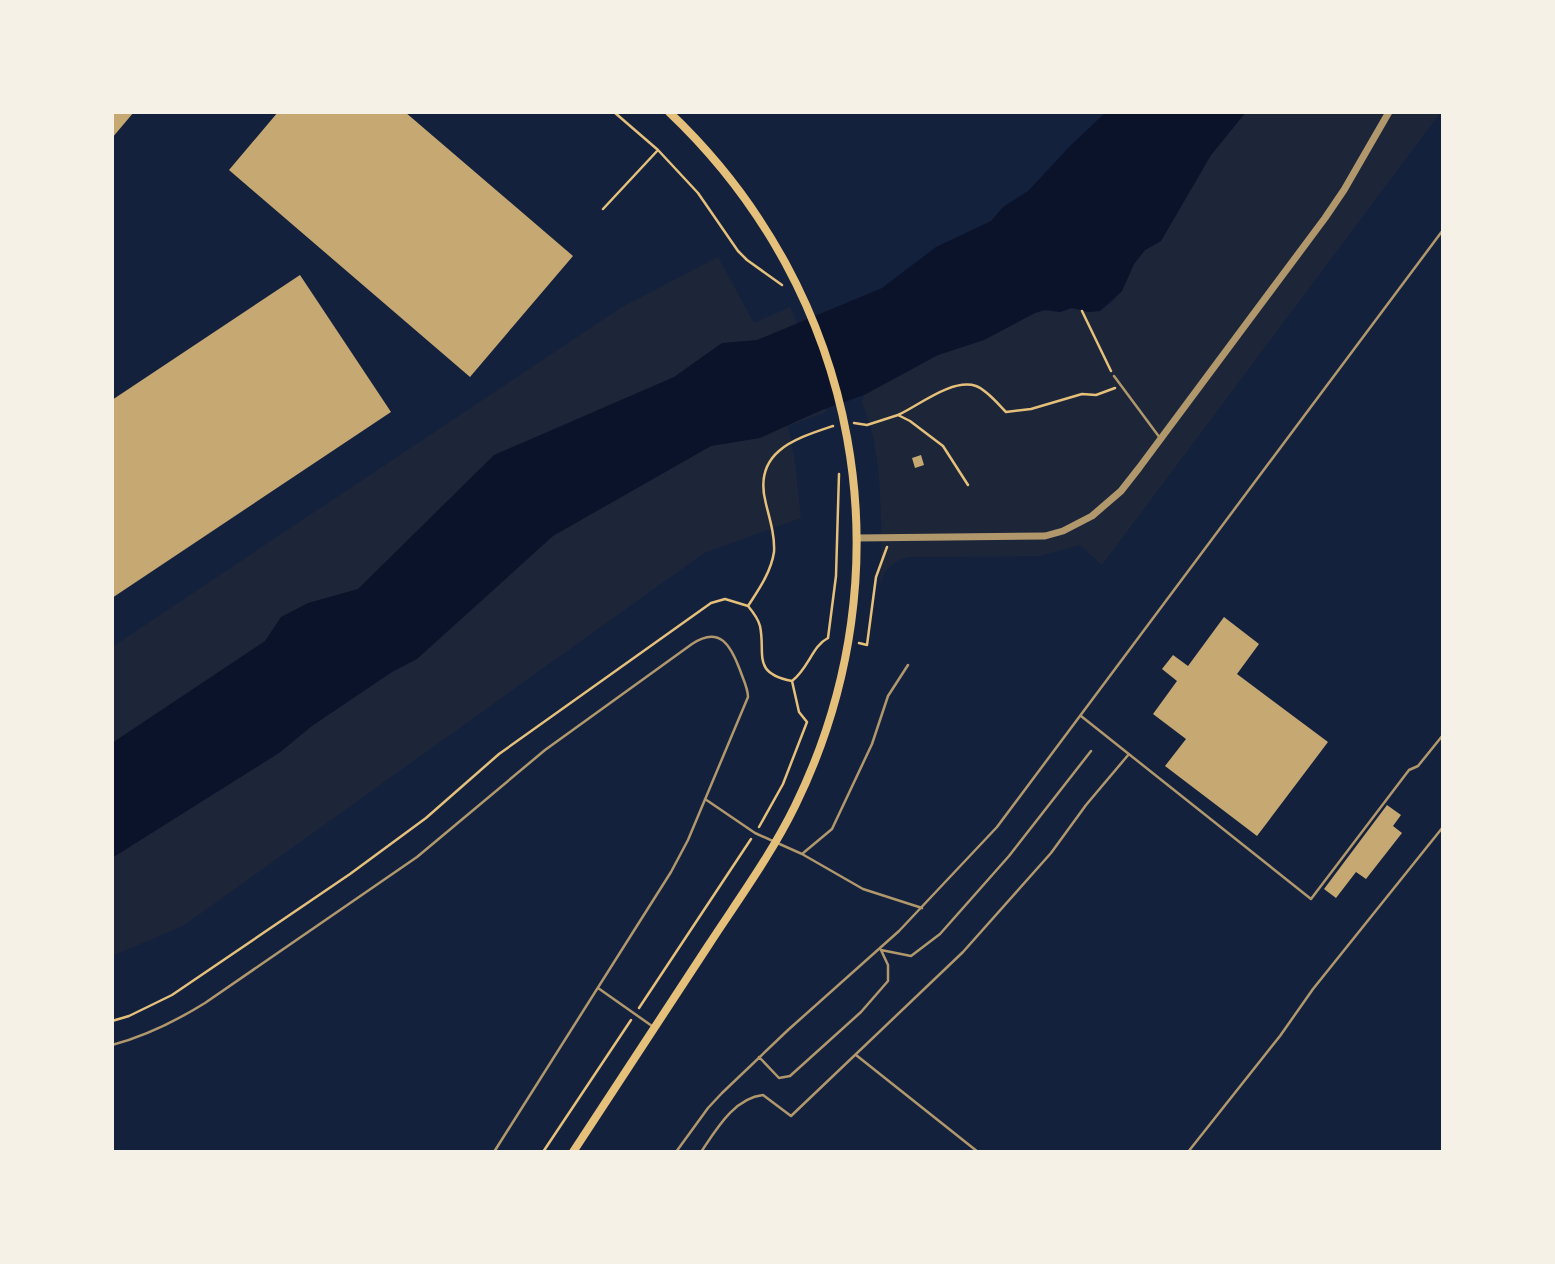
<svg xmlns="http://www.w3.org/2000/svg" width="1555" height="1264" viewBox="0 0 1555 1264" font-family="Overpass,sans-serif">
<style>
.green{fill:#1d2539}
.water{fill:#0b132b}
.building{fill:#c6a872}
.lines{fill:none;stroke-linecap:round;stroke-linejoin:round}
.path{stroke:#e5c07b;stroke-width:2.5}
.service{stroke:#b1986c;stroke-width:2.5}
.tertiary{stroke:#b1986c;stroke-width:7}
.secondary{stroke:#e5c07b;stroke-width:8}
</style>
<rect width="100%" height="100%" fill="#14213d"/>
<!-- green -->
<path class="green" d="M1246,112h195l-339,453 -22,-20 -40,11 -129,1c-17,3 -27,11 -31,29 2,-52 4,-136 -18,-183l2,-8 74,-40 46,-15 50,-27 11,-3 15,2 12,-4 16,4 12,-1 12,-9 10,-11 12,-27 11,-14 16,-9 50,-86z
M718,257l36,66 36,-16 13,29 23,76 -38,14 7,35 6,57 -97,35 -521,373 -71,30v-309l510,-340z"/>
<!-- water -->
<path class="water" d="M1106,112h140l-35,43 -50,86 -16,9 -11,14 -12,27 -22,20 -12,1 -16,-4 -12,4 -15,-2 -10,3 -51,27 -46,15 -74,40 -42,15 -62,28 -49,8 -158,90 -136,123 -25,13 -80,54 -33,27 -167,105v-115l153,-102 16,-24 27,-14 50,-14 136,-134 180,-78 48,-34 35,-3 125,-52 54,-41 55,-26 12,-14 25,-16 43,-46z"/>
<!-- building -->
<path class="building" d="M112,112h22l-22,26z
M278,112h127l168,144 -103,121 -241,-207z
M300,275l91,137 -279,186v-198z
M921,455l3,10 -9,3 -3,-10z
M1224,617l35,27 -22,30 91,68 -71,94 -92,-70 21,-27 -33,-25 24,-33 -15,-12 11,-14 15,11z
M1387,805l14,10 -8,11 9,7 -36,46 -10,-7 -20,26 -12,-9z"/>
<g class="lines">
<!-- path -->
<path class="path" d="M614,112l44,38 40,43 40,58 9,9 35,25
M603,209l55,-59
M1082,311l29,60
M898,415c20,-9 54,-37 78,-29 11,4 22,18 30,26l25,-3 51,-15 14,1 19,-7
M854,423l13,2 31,-10 12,6 33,25 25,39
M748,606c11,-17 23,-34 26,-54 1,-16 -4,-32 -8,-48 -14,-52 28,-65 67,-78
M828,638l8,-62 3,-102
M859,643l8,2 9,-68 11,-30
M792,681c17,-13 20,-35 36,-43
M759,827l24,-43 24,-62 -8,-10 -7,-31
M639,1008l112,-169
M112,1021l17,-5 43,-21 178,-121 76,-56 73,-64 212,-151 14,-4 23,7c5,6 10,12 12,20 6,28 -9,47 32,55
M543,1152l88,-132"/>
<!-- service -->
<path class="service" d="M1114,376l46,62
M1081,716l230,183 98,-129 9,-4 25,-31
M705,799l50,34 47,21 61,35 59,19
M802,854l30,-25 40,-85 16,-48 20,-31
M881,950l30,6 29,-22 69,-78 82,-105
M598,988l54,38
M112,1045c34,-9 64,-24 93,-42l212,-146 128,-107 147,-106c28,-19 39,2 48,26 3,9 8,18 8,27l-60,143 -17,32 -177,280
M856,1055l122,97
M759,1057l20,21 11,-2 71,-64 27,-31v-16l-7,-15
M676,1152l32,-44 14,-15 66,-63 111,-99 98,-104 446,-597
M701,1152c15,-22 33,-54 62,-57l28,21 172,-164 88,-99 35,-48 43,-51
M1188,1152l92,-116 33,-47 130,-162"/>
<!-- tertiary -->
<path class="tertiary" d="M857,538l188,-2 18,-5 29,-15 29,-25 18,-23 186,-250 19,-28 45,-78"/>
<!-- secondary -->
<path class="secondary" d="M573,1152c45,-69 90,-138 135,-206 30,-46 63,-91 87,-140 116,-237 65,-513 -126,-694"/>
</g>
<!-- border -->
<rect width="1555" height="1264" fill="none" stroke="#f6f1e7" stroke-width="228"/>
</svg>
